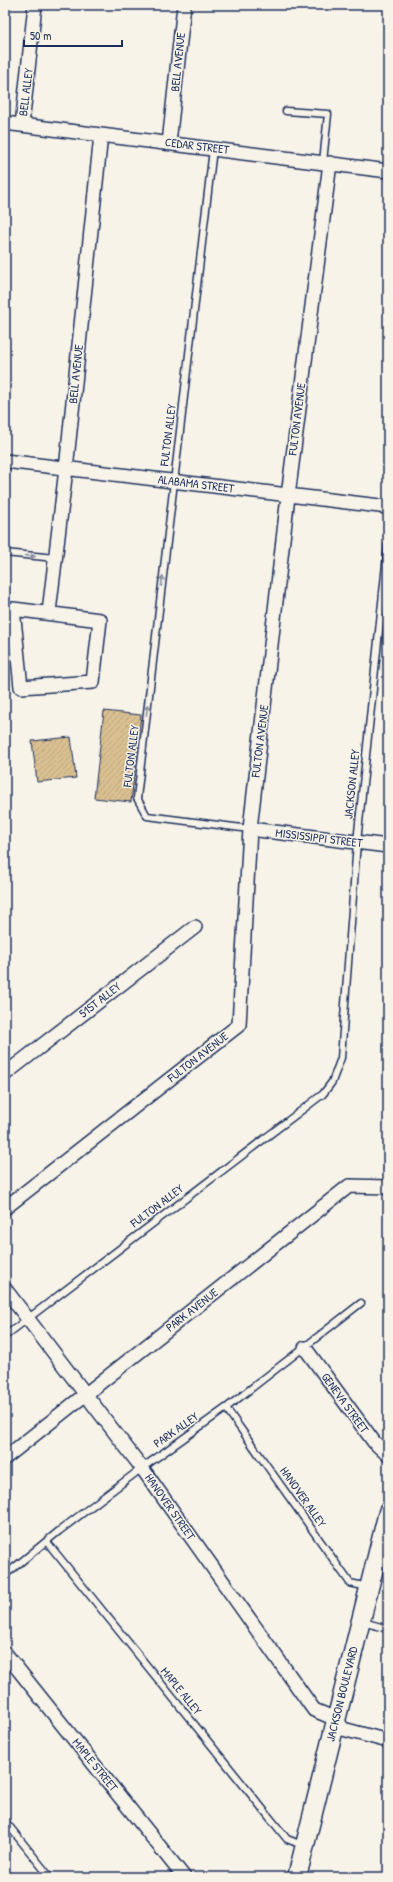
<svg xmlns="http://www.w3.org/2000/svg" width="393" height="1882" viewBox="0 0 393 1882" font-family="'Patrick Hand',sans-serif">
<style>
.building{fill:url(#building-hatch);stroke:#1b2f5e}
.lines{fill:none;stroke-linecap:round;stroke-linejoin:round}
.lane-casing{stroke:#1b2f5e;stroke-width:9}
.street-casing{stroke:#1b2f5e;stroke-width:16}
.secondary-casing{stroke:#1b2f5e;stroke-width:21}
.lane{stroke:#f7f3e8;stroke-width:6}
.street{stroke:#f7f3e8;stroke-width:13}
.secondary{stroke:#f7f3e8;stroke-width:18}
.oneway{fill:#8991a3}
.labels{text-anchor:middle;stroke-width:3;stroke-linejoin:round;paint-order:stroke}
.street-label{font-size:12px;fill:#1b2f5e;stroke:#f7f3e8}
</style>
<defs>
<pattern id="building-hatch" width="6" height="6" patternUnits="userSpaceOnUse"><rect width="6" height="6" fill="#dac090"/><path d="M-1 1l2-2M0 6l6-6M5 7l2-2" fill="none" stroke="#baa57f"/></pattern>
</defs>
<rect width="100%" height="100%" fill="#f7f3e8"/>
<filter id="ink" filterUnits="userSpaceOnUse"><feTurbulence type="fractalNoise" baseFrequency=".025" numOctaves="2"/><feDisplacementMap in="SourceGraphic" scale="8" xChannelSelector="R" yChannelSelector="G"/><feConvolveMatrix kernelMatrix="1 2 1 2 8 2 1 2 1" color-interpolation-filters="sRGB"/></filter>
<g filter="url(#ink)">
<!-- building -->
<path class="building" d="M104,711l37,4 -10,87 -37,-4z
M71,737l5,41 -39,4 -5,-41z"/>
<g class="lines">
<!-- lane casing -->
<g class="lane-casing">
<path id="lane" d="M286,111l42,3 -5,48
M213,149l-76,649 10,18 103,13
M5,553l50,5
M5,1336l318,-242 9,-12 9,-24 16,-216 31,-297
M226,1408l124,175 18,4
M47,1542l240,297 15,6
M5,1575l54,-44 83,-63 84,-60 135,-105
M363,1622l25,7
M5,1821l45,56"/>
</g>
<!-- street casing -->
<g class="street-casing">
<path id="street" d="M5,123l383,48
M22,125l13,-120
M169,143l15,-138
M5,461l383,46
M13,609l87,11 -7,62 -72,5z
M49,612l17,-143 35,-334
M250,829l138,17
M5,1074l190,-147
M5,1208l234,-183 11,-196 38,-333 42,-333
M5,1289l137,179 172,242 22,9 7,10 45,12
M305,1348l69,94 14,13
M5,1458l344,-272 39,1
M5,1653l179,224"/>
</g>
<!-- secondary casing -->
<g class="secondary-casing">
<path id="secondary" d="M297,1877l91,-365"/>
</g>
<!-- lane -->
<use href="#lane" class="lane"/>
<!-- street -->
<use href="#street" class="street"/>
<!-- secondary -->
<use href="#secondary" class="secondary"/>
</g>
<!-- one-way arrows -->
<defs><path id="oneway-solid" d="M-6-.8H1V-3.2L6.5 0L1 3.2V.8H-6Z"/></defs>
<g class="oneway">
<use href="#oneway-solid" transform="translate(30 556) rotate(6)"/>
<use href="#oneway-solid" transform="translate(162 581) rotate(-83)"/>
<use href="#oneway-solid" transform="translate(147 710) rotate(-83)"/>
</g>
</g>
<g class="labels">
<!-- street labels -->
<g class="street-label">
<text transform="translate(178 62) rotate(-84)" y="4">BELL AVENUE</text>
<text transform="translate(26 92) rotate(-83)" y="4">BELL ALLEY</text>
<text transform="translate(197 146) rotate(7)" y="4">CEDAR STREET</text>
<text transform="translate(76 374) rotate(-84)" y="4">BELL AVENUE</text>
<text transform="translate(297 419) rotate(-83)" y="4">FULTON AVENUE</text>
<text transform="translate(168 435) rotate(-83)" y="4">FULTON ALLEY</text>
<text transform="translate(196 484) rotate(7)" y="4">ALABAMA STREET</text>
<text transform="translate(260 741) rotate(-83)" y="4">FULTON AVENUE</text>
<text transform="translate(131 756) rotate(-83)" y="4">FULTON ALLEY</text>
<text transform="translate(352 784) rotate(-84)" y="4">JACKSON ALLEY</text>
<text transform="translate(319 838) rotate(7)" y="4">MISSISSIPPI STREET</text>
<text transform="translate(100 1000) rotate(-38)" y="4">51ST ALLEY</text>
<text transform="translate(198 1057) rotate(-38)" y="4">FULTON AVENUE</text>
<text transform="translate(157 1206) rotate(-37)" y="4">FULTON ALLEY</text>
<text transform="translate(192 1310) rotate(-38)" y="4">PARK AVENUE</text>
<text transform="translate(345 1403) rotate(54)" y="4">GENEVA STREET</text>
<text transform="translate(176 1430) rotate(-35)" y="4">PARK ALLEY</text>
<text transform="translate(303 1497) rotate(55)" y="4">HANOVER ALLEY</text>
<text transform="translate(170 1507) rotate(55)" y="4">HANOVER STREET</text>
<text transform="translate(181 1691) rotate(51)" y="4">MAPLE ALLEY</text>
<text transform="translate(342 1694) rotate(-76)" y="4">JACKSON BOULEVARD</text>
<text transform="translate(95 1765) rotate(51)" y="4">MAPLE STREET</text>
</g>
</g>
<!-- margin -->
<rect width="393" height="1882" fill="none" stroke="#f7f3e8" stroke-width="20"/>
<rect x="10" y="10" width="373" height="1862" fill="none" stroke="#1b2f5e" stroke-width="1.5" filter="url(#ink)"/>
<!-- scale -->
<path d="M24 40v6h98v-6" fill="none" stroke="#1b2f5e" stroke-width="2"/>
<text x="30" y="40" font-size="12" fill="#1b2f5e" stroke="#f7f3e8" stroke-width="3" paint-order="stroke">50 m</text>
</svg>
